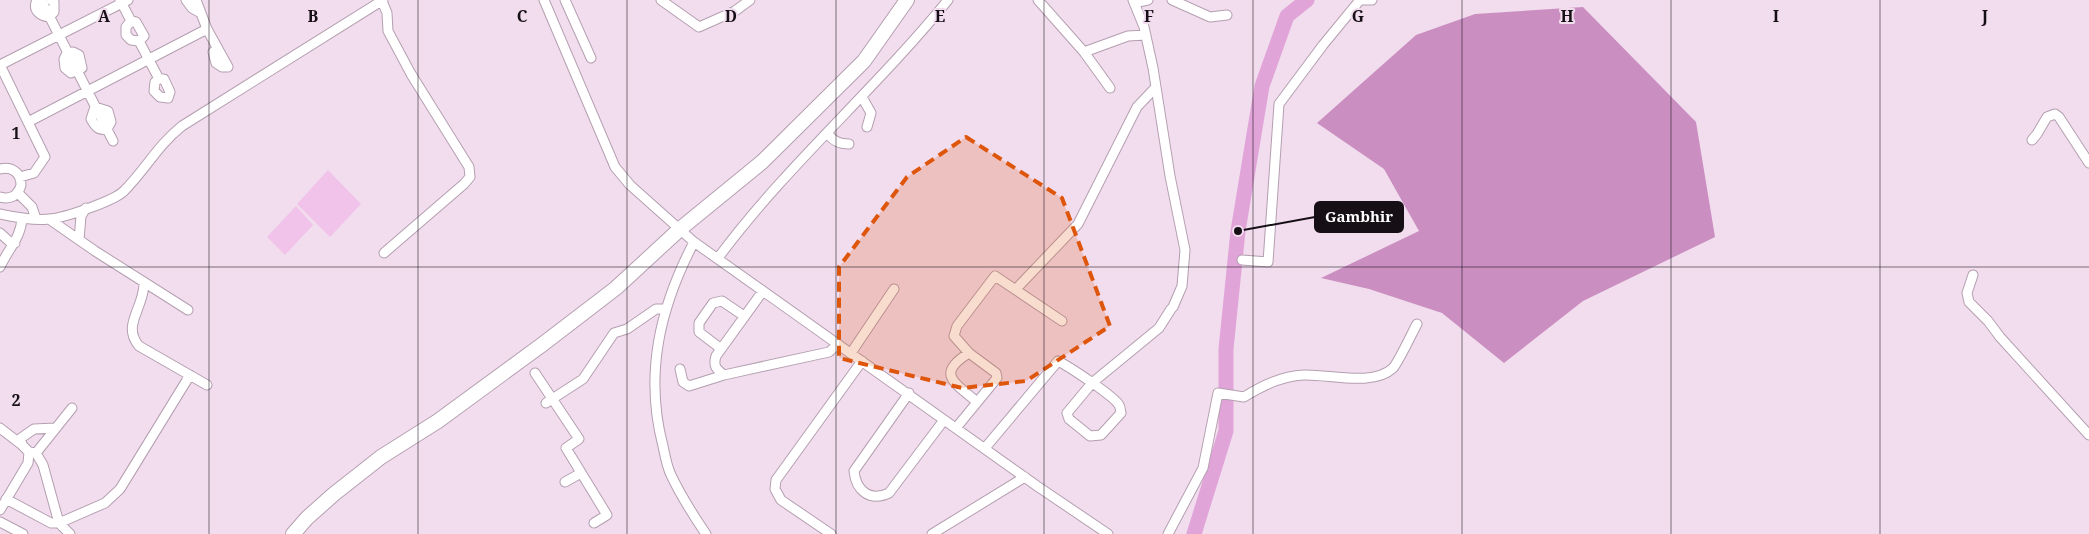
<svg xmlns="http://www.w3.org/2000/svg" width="2089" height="534" viewBox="0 0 2089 534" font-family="'Noto Serif',serif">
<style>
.green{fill:#f1c3ea}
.forest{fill:#ca8ec1}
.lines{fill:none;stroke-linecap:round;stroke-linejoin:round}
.river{stroke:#e1a4d8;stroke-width:15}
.minor-casing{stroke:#b49fb0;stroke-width:11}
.primary-casing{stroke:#b49fb0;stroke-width:16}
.minor{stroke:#fff;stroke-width:9}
.primary{stroke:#fff;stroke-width:14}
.marked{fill:#de550c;fill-opacity:0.2;stroke:#de550c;stroke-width:4;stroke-dasharray:10 6;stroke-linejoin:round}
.grid{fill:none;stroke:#160f15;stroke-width:1;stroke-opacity:0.55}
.grid-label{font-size:16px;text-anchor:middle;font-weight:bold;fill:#160f15;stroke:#f2ddee;stroke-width:4;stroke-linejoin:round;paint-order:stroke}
.leader{fill:none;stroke:#160f15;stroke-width:2}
.callout-dot{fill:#160f15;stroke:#f2ddee;stroke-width:2}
.callout{fill:#160f15;stroke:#160f15;stroke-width:2}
.callout-label{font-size:15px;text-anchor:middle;font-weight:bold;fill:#fff}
</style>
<rect width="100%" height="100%" fill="#f2ddee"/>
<!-- green -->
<path class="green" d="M328,170l33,34 -31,33 -33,-33z
M296,206l17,19 -28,30 -18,-18z"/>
<!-- forest -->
<path class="forest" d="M1583,7l113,115 19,115 -132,64 -79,62 -62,-50 -73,-24 -48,-11 98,-47 -35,-62 -67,-46 99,-88 59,-21z"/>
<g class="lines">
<!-- river -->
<path class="river" d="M1194,534l32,-103v-82l12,-118 24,-145 25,-70 20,-16"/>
<!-- minor casing -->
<g class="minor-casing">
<path id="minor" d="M37,0c-5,10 3,16 12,17l5,-5v-10l-3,-2
M41,0l72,141
M120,0l11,21 5,1 8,14 -5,5 -8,-1 -5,-5v-8l5,-6
M186,0l6,8 7,4
M196,0l11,29 21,38h-6l-6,-4 -3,-11 4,-3
M544,0l71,167 15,18 64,57c-34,65 -50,132 -31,204 2,10 4,21 8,29 10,21 22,40 35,59
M565,0l26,58
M661,0l38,27 36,-16 15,-11
M1038,0l46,52 26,36
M1133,0l11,27 9,41 17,108 15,74 -3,36 -9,21
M1136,0l2,2 10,-2
M1172,0l38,17 17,-2
M1362,0h10
M382,1l5,12 1,18 23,43 58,93 1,10 -6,7 -80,69
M139,41l20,38h5l6,13 -2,6 -8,-1 -6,-6 1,-9 4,-3
M73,52l6,3 3,13 -11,5 -6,-5 -1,-9 3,-6z
M1084,52l44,-16 18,-1
M0,65l128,-65
M0,65l45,92 -11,16 -14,4
M862,97l9,16 -4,14
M95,107l13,4 3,11 -4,7c-9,2 -12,-3 -16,-10z
M28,122l179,-93
M827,133c6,8 12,11 22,11
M2032,140l5,-6 10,-17 8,-3 4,3 30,46
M0,169c12,-3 21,4 21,16 -3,11 -11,15 -21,12
M18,193l14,14 4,12
M0,214c15,3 33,7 49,5 15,-1 65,-18 75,-28 22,-22 33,-45 58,-65l201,-126
M49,219l46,32 93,59
M0,233l10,9 5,1
M79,240l2,-24 5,-8
M694,242l343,244 71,48
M718,258c69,-93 157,-168 230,-258
M1242,260l26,2 11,-158 44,-59 37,-45
M0,267c8,-18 21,-29 22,-49
M1973,275l-6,18 2,9 19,19 12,16 89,98
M144,282c1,25 -23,43 -5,64l68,39
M1016,289l62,-65 59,-117 18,-19
M763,291l-47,65c-3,10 0,13 8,19l105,-23 9,-8
M720,348l-21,-16v-9l14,-20 9,-2 22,15
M851,353l43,-64
M969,353l-15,-17 3,-10 38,-50 67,45
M680,369l3,13 6,4 35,-11
M535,373l44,66 -13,9 41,67 -13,8
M909,393l-55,78c2,20 16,31 35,22l55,-73
M546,403l37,-24 31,-46 13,-4 29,-20h10
M0,428l22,17
M55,428l-21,1 -13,9 1,7 7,7 7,1 36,-45
M956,428l41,-50 -1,-5 -27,-20c-34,21 -14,30 8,49
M985,448l73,-87c10,5 56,35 61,44 2,3 1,6 2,8l-20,22 -11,1 -21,-17 -2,-6 25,-30 67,-55 12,-19
M36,453l7,12 16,58 11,11
M565,482l16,-9
M6,499l45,24h8l46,-20 15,-14 70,-114
M0,510l28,-47 1,-11
M0,522l23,12
M831,534l-50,-34 -6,-11 1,-9 86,-119
M932,534l93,-57
M1168,534l35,-66 15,-75 26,4c17,-11 38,-21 60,-22 25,-1 69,12 89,-7 5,-5 19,-35 24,-44"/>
</g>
<!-- primary casing -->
<g class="primary-casing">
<path id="primary" d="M293,534l14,-16 27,-24 47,-37 57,-36 105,-77 73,-56 64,-59 82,-67 102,-101 43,-61"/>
</g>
<!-- minor -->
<use href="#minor" class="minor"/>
<!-- primary -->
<use href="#primary" class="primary"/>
</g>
<!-- marked area -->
<path class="marked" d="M966,137l96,61 48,128 -84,55 -64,7 -123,-30v-91l68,-90z"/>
<!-- grid -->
<path class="grid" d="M209,0v534M418,0v534M627,0v534M836,0v534M1044,0v534M1253,0v534M1462,0v534M1671,0v534M1880,0v534M0,267h2089"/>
<g class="grid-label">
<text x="104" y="22">A</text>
<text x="313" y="22">B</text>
<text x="522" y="22">C</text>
<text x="731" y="22">D</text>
<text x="940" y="22">E</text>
<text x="1149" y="22">F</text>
<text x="1358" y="22">G</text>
<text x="1567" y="22">H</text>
<text x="1776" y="22">I</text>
<text x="1985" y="22">J</text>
<text x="16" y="139">1</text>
<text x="16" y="406">2</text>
</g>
<!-- callouts -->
<path class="leader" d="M1238 231L1315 217"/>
<circle class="callout-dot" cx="1238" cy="231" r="5"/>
<rect class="callout" x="1315" y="202" width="88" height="30" rx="5"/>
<g class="callout-label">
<text x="1359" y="222">Gambhir</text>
</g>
</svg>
